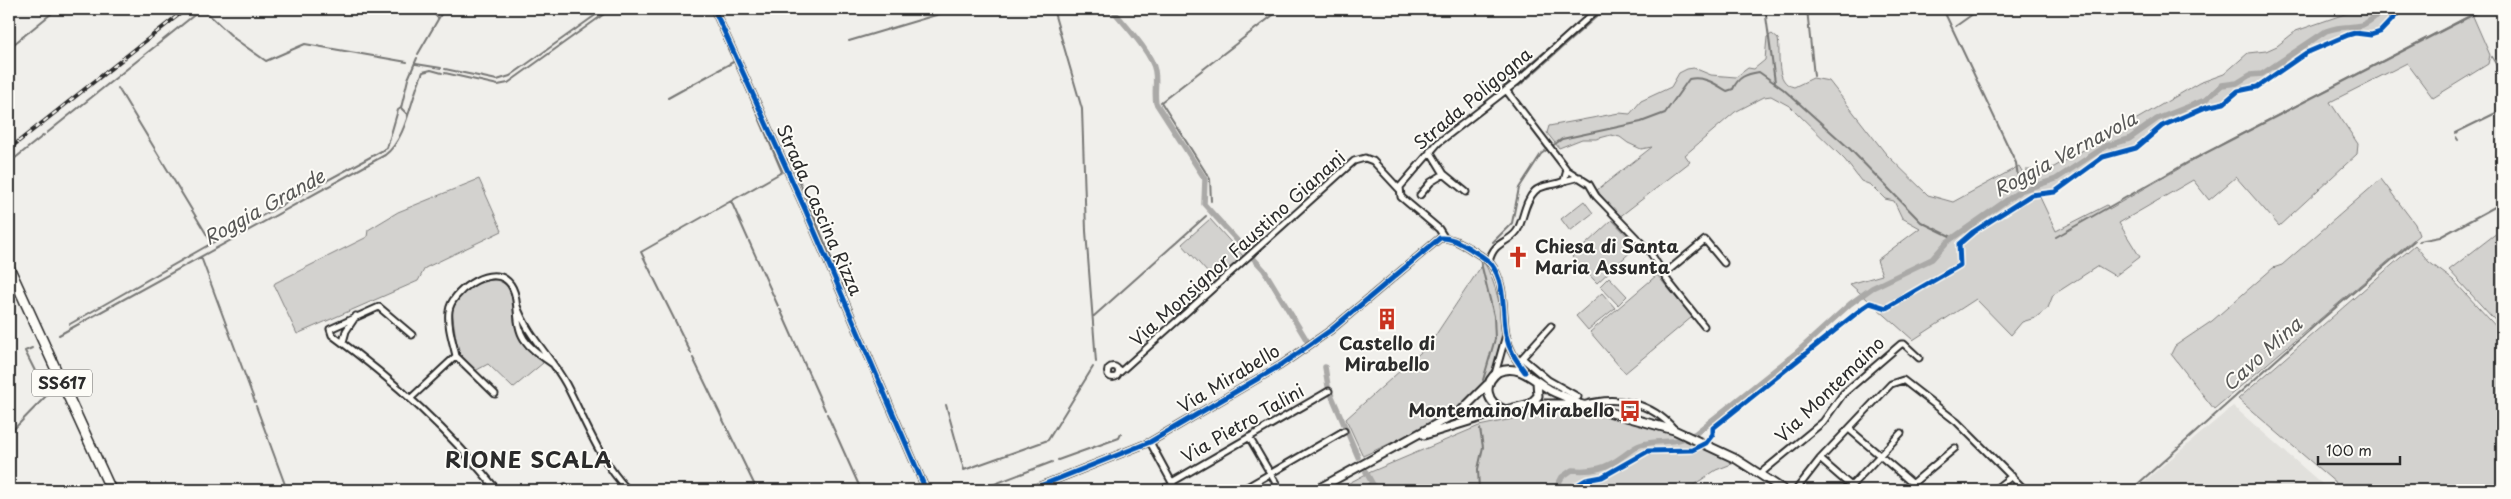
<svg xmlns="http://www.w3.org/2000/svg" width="2511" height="499" viewBox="0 0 2511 499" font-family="'Playpen Sans',sans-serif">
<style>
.built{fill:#e1e0dc}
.green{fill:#d3d2cf;stroke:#7f7e7d}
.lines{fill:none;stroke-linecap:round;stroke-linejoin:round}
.stream{stroke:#777775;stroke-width:2}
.canal{stroke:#aaa9a7;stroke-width:5.5}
.street-casing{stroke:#2b2b2b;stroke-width:9}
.secondary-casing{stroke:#2b2b2b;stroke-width:11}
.highway-casing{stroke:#2b2b2b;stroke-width:12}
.street{stroke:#fdfcf7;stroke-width:5}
.secondary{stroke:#fdfcf7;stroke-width:7}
.highway{stroke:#fdfcf7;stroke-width:9}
.rail-casing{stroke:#2b2b2b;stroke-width:4}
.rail{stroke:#fdfcf7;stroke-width:2;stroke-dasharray:5.5;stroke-linecap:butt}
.cycleway-casing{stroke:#fdfcf7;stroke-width:8}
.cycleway{stroke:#0057b8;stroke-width:5}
.labels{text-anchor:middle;stroke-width:4;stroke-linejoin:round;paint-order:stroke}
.shield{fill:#fdfcf7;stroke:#6a6a68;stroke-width:1}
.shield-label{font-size:16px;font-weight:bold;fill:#2b2b2b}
.street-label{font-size:18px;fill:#2b2b2b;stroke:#fdfcf7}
.poi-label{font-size:18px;font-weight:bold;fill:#2b2b2b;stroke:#fdfcf7;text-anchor:start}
.water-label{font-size:19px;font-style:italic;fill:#575756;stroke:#fdfcf7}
.district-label{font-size:22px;font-weight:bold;letter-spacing:1px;fill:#2b2b2b;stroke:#fdfcf7}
</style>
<rect width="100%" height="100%" fill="#f0efeb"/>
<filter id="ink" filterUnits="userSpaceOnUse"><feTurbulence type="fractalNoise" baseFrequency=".02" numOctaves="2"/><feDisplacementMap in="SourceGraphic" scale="10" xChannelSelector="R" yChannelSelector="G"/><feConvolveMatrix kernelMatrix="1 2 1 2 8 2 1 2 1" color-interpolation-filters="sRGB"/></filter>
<g filter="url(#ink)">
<!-- built -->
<path class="built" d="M2233,406l96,84h-195z"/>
<!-- green -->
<path class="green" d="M2359,9h50l-9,1 -21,21 -8,2 -16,-2 -49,21 -39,28 -14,6 -17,4 -12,11 -19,4 -44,19 -26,22 -32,10 -47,34 -19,1 19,40 51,-26 2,4 118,-68 245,-127 18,41 -2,9 -55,34 -26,-35 -77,39 28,42 -1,10 -78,72 -43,-49 -27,23 -16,-20 -74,43 21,34 -25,19 -17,-10 -45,29 -5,13 -13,10 -13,4 -11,13 -35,-36 -63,41 -63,-56 32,-9 -5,-15 43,-32 -18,-10 -8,-17 -9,-2 -14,-14 -10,-4 -16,-21 -54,-53 -20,-11 -7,1 -29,15 -50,43 5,7 -72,56 -21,-28 55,-43 -11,2 -13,-6 -8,-6 -9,-2 -15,4h-14l-23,9 -12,-15 2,-7 70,-13 11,1 11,-13 30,-14 8,-14 8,-4 7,-1 17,7 25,2 12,-9 6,1 11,-9 2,-23 5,-3 6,5c3,15 -4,44 16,48l19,-9 16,3 57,73 42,41 25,7 66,-36 10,17 -3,-13h17l11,-3 145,-84 25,-9 24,-21 18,-2 11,-5 19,-15z
M479,179l23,52 -77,37 -7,13 -121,53 -23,-49 1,-2 92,-46 1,-7 30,-18z
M2381,179l34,45 4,11 -205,174 -43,-55 4,-8 37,-25 61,-53 9,-3z
M1584,201l9,12 -23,18 -9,-12z
M1210,219l34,38 -28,25 -34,-38z
M1612,220l25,26 -40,37 -25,-26z
M2502,229v99l-53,-58z
M2415,245l14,17 24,18 49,53v157h-158l-106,-91z
M1484,262c12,21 21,56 18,81 -3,18 -22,50 -37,61 -29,21 -69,36 -102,52l-17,-37 83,-74z
M1657,275l35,42 -67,56 -35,-41z
M1609,277l18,19 -9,9 -18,-19z
M496,280c22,6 15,28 19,46 4,16 21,23 28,37l-30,25 -25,-24 -13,7 -17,-16 -6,-45 5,-11 15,-14 12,-4z
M1602,293l13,15 -27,22 -12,-14z
M1574,406l101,26 62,30 -21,8 -30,20h-350l30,-16 113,-48z"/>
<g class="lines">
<!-- stream -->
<path class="stream" d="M203,9l32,30 31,22 39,-17 102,18
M430,9l8,9
M711,9l20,46
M717,9l68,149 7,5 52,126
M1053,9l29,100 4,122 10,131
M1765,9l10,73
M1807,9l7,67
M1943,9l73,154 4,28
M1956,26l24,-17
M849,41l107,-32
M9,48l48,-39
M418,54l26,-45
M2492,57l10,17
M416,64l25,4
M445,69l52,11 13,-4 94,-67
M445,73l53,12 10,-2 103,-74
M1519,86l86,-77
M118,88l92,152
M1495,94l72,-61
M668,98l67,-37 47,111 -51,29 47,105
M408,115l-7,-7 7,-29 9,-21
M47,133l151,-121
M2455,133l47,-23
M2456,137l2,3
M9,163l35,-28
M1211,201l-1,-22 -49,-77 120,-93
M2056,237l136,-77 292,-151
M2419,241l21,-4 62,-34
M1493,242l19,-19 7,-35 22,-34 21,-15 79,-17 24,-9 24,-34c15,-3 25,4 38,12l6,-2c5,-12 13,-15 26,-17l24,17 67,60 71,73 33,16
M201,257l54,145
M1480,259l14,57 1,23 -12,41
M780,309l45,101
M1094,316l112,-100
M70,324l142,-81 175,-95 11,-38 3,-2
M59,335l326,-180c22,-16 26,-59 38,-83l8,-2 11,3
M691,353l-50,-101 90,-51
M693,358l64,132
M946,405l18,65 84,-30 45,-73
M256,406l31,84
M827,414l34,76
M9,434l38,-39 -22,-44 7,-3
M1058,460l61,-22 2,-4
M979,490l73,-28
M1359,490l13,-8
M1479,490l-1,-21 5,-22 -3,-18
M2131,490l190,-170 93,-79"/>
<!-- canal -->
<path class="canal" d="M1112,9c12,15 40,44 43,62 2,11 -1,21 1,32l49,76 -1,25 60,66 45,74
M1325,367l3,19
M1331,394l27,63
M1366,472l10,18
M1555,490l7,-13 10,-7c21,2 35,-2 51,-14 6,-4 11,-9 17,-11 21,-7 35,1 56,-12l100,-80 54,-49 22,-16 60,-29 15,-17 73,-51 36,-12 50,-33 23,-7 28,-20 48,-19 17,-15 15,-2 13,-8 12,-1 64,-43c29,-10 31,5 57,-22"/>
<!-- street casing -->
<g class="street-casing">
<path id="street" d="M714,9l91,200 121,281
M1430,151l14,23 22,18
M1567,170l22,14 7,12 54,56 18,29 36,45
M1564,181l16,-4
M1420,195l11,-13 13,-8
M1444,237l-5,-8 -38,-32 -1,-10 38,-44 80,-62 80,-72
M1489,262c5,-22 19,-18 28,-31 7,-12 7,-29 18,-40 7,-7 20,-5 29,-10l3,-11 -61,-80
M1664,274l41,-34 19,23
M517,306c10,29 34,51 49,78 19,36 33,76 62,106
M1551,326l-29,32 26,22 30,17
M412,335l-33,-28 -49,22 2,6c62,45 117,96 165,155
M343,342l3,-11 10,-15
M456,356c-3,-14 -9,-30 -7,-45 2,-19 38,-44 56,-32 18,12 7,42 19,60 7,11 19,18 29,25
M456,356l39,38
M1107.5 372a5.5 5.5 0 1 1 11 0a5.5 5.5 0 1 1-11 0Z
M1118,374l236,-213 11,-3 8,3 26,28
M1495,374l11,-39
M411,398l45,-42
M1583,405c33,-10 68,-3 91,24
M1849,429l64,55
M1249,437l31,53
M1150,442l26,48
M1820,459l31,27 50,-53
M1761,473l62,-51 20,-28 58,-50h3l15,14
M1172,482l157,-91
M560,490l5,-3 2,3
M1030,490l120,-48 131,-77 50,-35 109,-92c11,-1 20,5 29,10 7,5 16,9 22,16 15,19 11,48 15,71 3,15 10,25 19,37
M1160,490l13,-5
M1242,490l102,-59
M1796,490l24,-31 71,-75 12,-4 54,42 68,68
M1905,490l50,-42
M1994,490l18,-14"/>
</g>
<!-- secondary casing -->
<g class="secondary-casing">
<path id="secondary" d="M1530,404l8,-8 -1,-14
M1579,404c-9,-6 -19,-9 -29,-14 -17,-10 -31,-27 -52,-18 -16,12 -12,31 7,38l25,-6h49l95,26 62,29 48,31
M1424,435l81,-25
M1316,490l146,-80 25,-25"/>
</g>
<!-- highway casing -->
<g class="highway-casing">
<path id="highway" d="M9,267l102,223"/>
</g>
<!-- street -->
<use href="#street" class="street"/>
<!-- secondary -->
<use href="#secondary" class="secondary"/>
<!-- highway -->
<use href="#highway" class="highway"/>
<!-- rail casing -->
<g class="rail-casing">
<path id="rail" d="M9,149l177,-140"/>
</g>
<!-- rail -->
<use href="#rail" class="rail"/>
<!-- cycleway casing -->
<g class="cycleway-casing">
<path id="cycleway" d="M714,9l91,200 121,281
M1030,490l120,-48 131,-77 50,-35 109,-92c11,-1 20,5 29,10 7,5 16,9 22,16 15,19 11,48 15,71 3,15 10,25 19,37
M1569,490l17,-10 16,-3 46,-26 44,-1 14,-7 7,-9v-6l151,-121 6,-4 16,5 74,-43 -1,-21 14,-12 58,-37 24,-3 48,-35 33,-9 26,-22 44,-19 18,-4 14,-12 19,-4 49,-34 42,-18 7,-2 16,2 9,-3 20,-21 24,-2"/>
</g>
<!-- cycleway -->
<use href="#cycleway" class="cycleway"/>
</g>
</g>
<!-- icons -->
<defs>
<g id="church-bare" transform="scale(1.725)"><path d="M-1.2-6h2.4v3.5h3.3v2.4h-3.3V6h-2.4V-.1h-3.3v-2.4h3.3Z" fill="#c8321e" stroke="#fdfcf7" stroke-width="2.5" paint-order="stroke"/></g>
<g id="building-bare" transform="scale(1.725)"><path d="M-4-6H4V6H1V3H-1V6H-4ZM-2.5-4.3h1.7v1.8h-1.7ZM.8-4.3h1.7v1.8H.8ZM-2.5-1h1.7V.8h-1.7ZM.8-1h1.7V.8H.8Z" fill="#c8321e" stroke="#fdfcf7" stroke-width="2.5" paint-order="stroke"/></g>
<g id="bus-bare" transform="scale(1.725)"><path d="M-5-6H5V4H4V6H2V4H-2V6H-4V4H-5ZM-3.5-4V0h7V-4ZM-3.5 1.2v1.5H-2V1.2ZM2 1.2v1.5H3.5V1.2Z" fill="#c8321e" stroke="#fdfcf7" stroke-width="2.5" paint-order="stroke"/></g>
</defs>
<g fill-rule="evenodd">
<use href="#church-bare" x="1518" y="257"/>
<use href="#building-bare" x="1387" y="319"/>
<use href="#bus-bare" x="1630" y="411"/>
</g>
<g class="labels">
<!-- shield labels -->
<rect class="shield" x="32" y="369.5" width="60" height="27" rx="4"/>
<g class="shield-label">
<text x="62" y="389">SS617</text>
</g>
<!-- street labels -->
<g class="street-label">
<text transform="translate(1473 99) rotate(-40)" y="6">Strada Poligogna</text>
<text transform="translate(819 210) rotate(66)" y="6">Strada Cascina Rizza</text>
<text transform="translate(1238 249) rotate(-42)" y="6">Via Monsignor Faustino Gianani</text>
<text transform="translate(1229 379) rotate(-31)" y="6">Via Mirabello</text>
<text transform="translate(1830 390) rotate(-44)" y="6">Via Montemaino</text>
<text transform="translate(1243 424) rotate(-30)" y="6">Via Pietro Talini</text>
</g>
<!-- poi labels -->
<g class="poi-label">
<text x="1535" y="253">Chiesa di Santa<tspan x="1535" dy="21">Maria Assunta</tspan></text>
<text x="1387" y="350" text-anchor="middle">Castello di<tspan x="1387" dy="21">Mirabello</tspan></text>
<text x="1614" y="417" text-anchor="end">Montemaino/Mirabello</text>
</g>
<!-- water labels -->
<g class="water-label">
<text transform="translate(2065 154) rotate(-28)" y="7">Roggia Vernavola</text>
<text transform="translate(264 207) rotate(-29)" y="7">Roggia Grande</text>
<text transform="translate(2262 354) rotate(-42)" y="7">Cavo Mina</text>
</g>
<!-- district labels -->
<g class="district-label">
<text x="529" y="468">RIONE SCALA</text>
</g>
</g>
<!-- margin -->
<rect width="2511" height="499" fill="none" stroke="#fdfcf7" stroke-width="30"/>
<rect x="15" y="15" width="2481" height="469" fill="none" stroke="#2b2b2b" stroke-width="2" filter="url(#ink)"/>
<!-- scale -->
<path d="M2318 456v8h82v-8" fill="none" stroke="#2b2b2b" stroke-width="2.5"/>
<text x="2326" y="456" font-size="15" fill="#2b2b2b" stroke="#fdfcf7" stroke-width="4" paint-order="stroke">100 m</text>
</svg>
